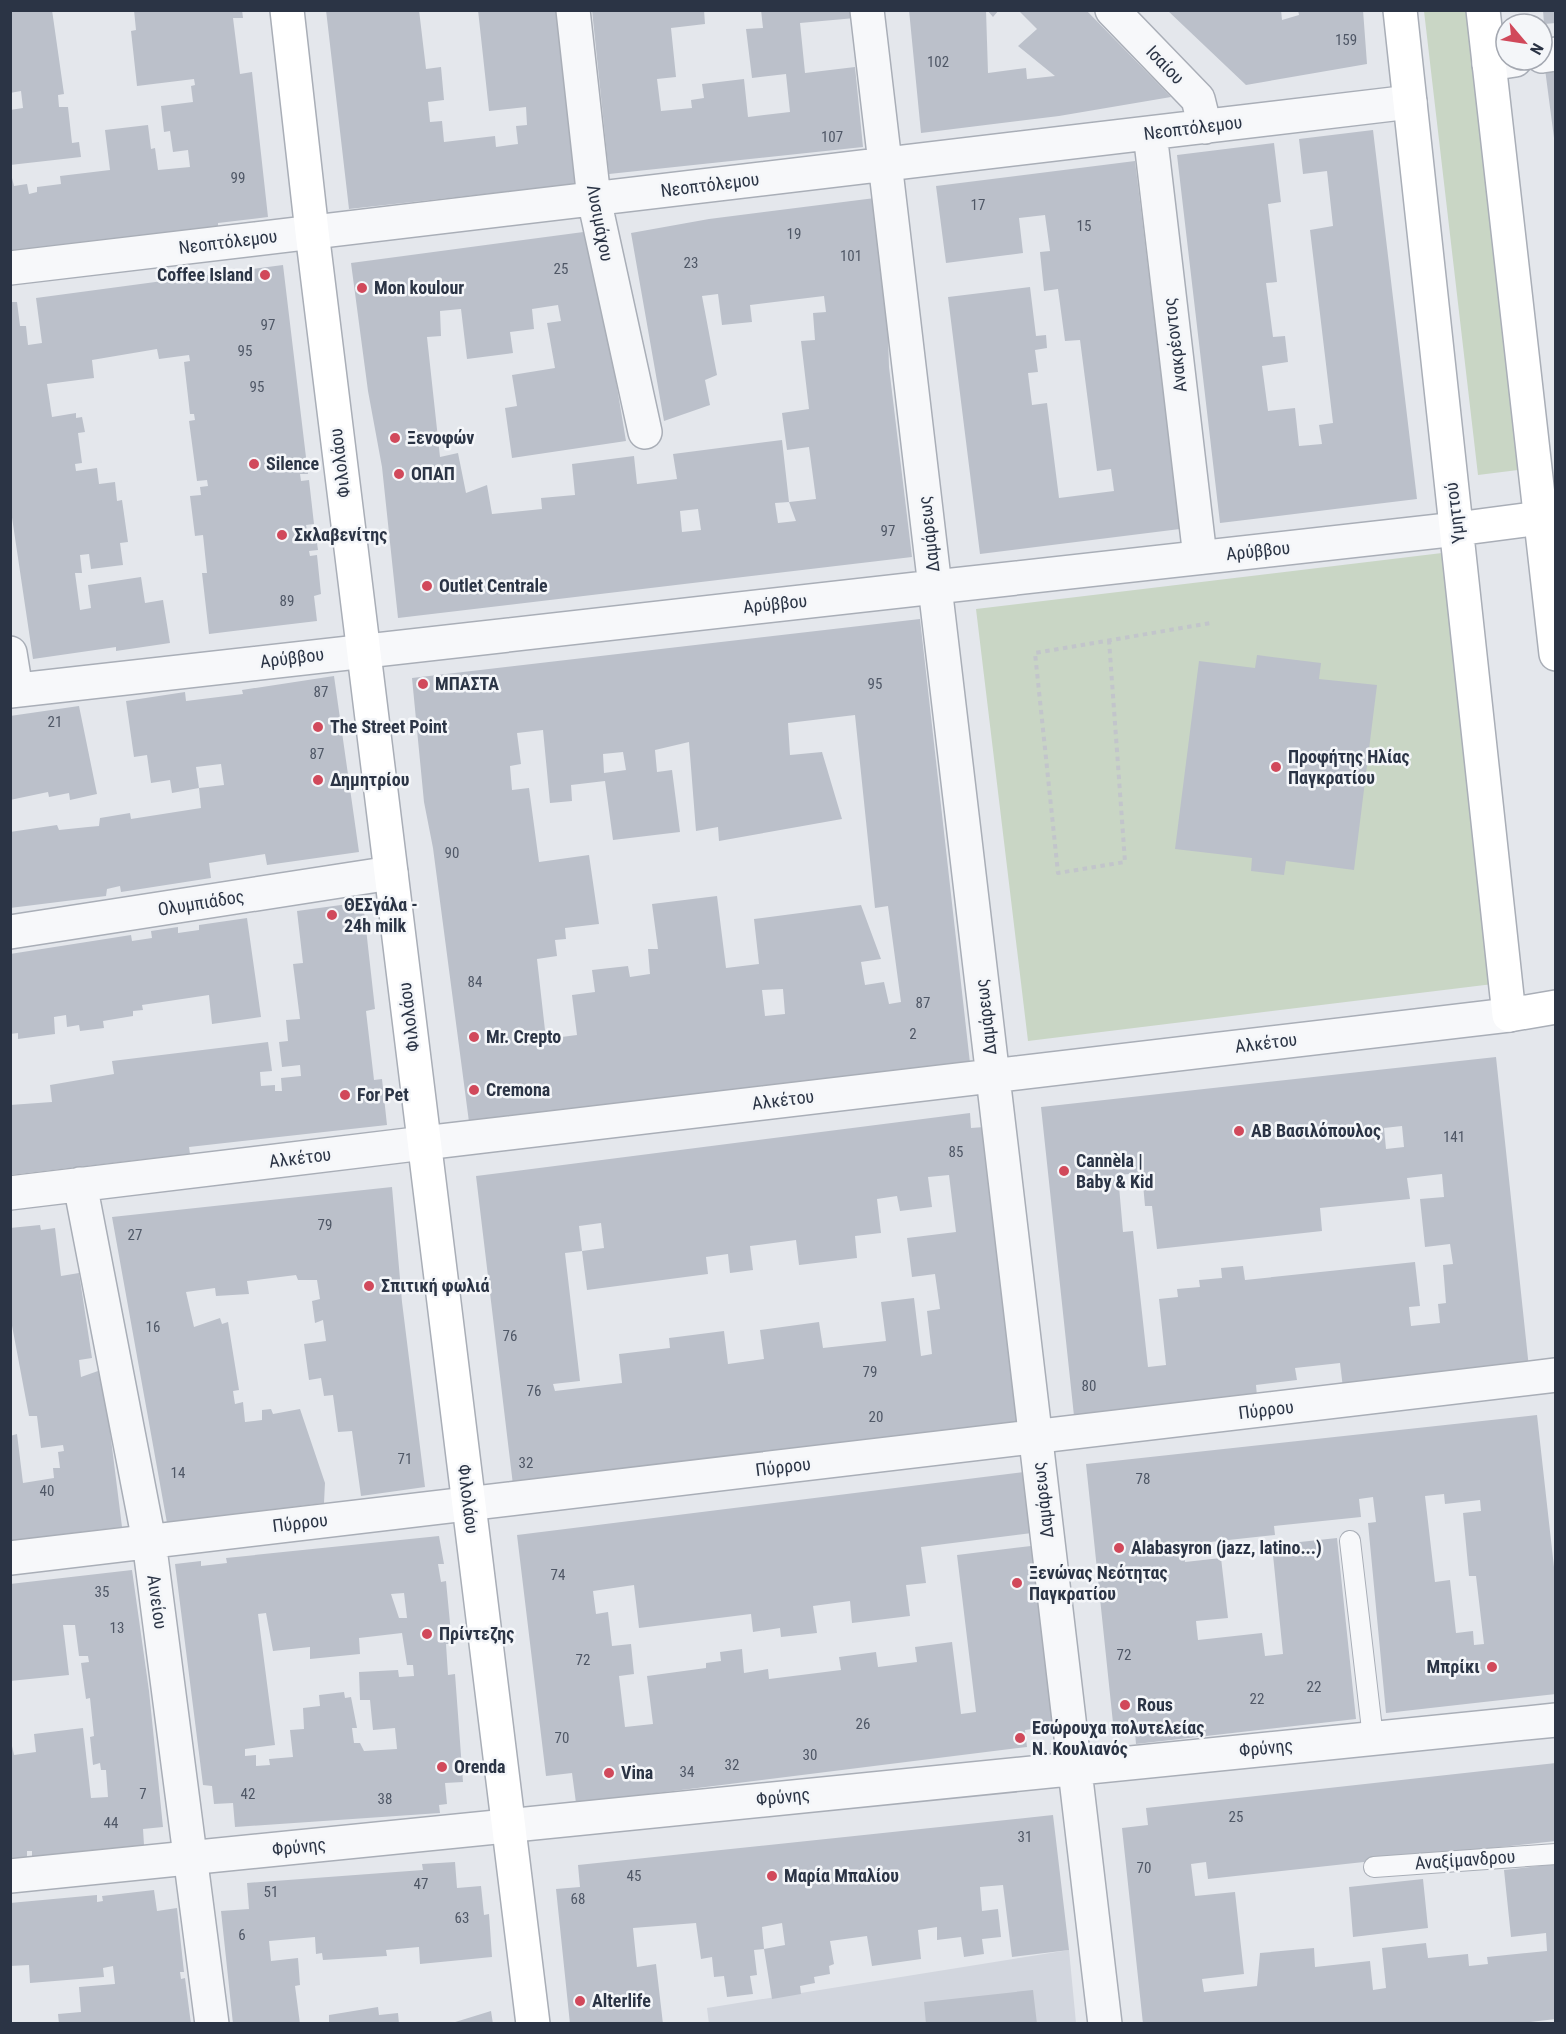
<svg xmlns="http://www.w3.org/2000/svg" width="1566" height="2034" viewBox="0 0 1566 2034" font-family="'Roboto Condensed',sans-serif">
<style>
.built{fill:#d2d6de}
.green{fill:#c9d6c5}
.building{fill:#bbc0ca;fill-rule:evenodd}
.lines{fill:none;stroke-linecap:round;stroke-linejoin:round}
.service-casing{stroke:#a9aeb7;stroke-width:22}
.minor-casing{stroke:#a9aeb7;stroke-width:36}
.tertiary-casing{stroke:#a9aeb7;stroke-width:36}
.secondary-casing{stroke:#a9aeb7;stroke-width:36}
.path{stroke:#c2c5cb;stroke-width:4;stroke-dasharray:4.5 4.5;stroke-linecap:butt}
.service{stroke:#f7f8fa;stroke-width:20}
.minor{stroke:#f7f8fa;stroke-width:33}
.tertiary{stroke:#f7f8fa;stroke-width:33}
.secondary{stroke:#fff;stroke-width:33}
.poi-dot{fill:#d1495b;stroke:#f4f6f9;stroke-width:2}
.labels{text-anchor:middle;stroke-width:5;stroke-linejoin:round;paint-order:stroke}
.number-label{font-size:15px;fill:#4f5766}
.street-label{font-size:18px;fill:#2b3445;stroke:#f4f6f9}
.poi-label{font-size:18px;font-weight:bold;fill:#2b3445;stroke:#f4f6f9;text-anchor:start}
</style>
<rect width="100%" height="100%" fill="#e4e7ec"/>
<!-- built -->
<path class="built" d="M1069,1950l7,73 -367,1 -2,-16z"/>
<!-- green -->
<path class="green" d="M1424,11h56l53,457 -55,7z
M1442,553l51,431 -465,57 -52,-432z"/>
<!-- building -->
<path class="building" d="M10,10h42l12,84 -6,1 1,12h9l4,36 7,-1 2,15 -71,8v-55l13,-2 -2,-17 -11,2z
M134,10h108l1,8h-10l7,56 12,-2 16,145 -50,6v5l-208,25v-83l4,16 13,-2 2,10 8,-2v-5l24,-3 -1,-8 50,-6 -5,-40 43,-5 3,24 4,-1 3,22 32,-3 -2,-17 -15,2 -3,-21 -6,1 -3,-26 32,-4 -2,-16 4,-1 -1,-6 -57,7 -6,-55 5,-1z
M326,10h93l7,59 15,-2 3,33 -16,2 2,20 12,-1 2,21 51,-6 1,11 22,-3 -2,-18 11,-1 -1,-18 -37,4 -11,-101h78l20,174 -227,25z
M592,10h112l1,14 -34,4 5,49 -19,2 4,32 31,-3 -1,-8 13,-2 -2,-14 42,-5 4,38 42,-5 -4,-38 -34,4 -6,-49 17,-1 -2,-18h93l1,8 -55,5 5,50 50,-6 8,80 -254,27z
M909,10h77l2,63 38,-5 1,11 28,-3 -37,-30 19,-17 -19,-19h68l85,87 -112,19 -138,17z
M987,10h12l-6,7z
M1167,10h114l1,10 17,-5 -1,-5h65l4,54 -121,21z
M1543,10h13v13l-12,1z
M1556,68v70h-2l-9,-69z
M1373,130l44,369 -197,24 -43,-368 97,-12 7,59 -13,2 9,78 -11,1 7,54 12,-1 3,26 -26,4 6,45 27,-3 4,38 23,-2 -3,-19 14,-2 -23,-193 23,-4 -6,-55 -24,3 -4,-35z
M1135,161l45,368 -200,25 -32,-257 82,-10 6,49 10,-1 1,13 -12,2 3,22 -10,1 4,32 15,-2 12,95 55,-7 -3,-22 -14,2 -17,-131 -15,1 -7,-52 -14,2 -4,-39 10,-1 -5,-36 -26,3 4,35 -77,10 -10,-77z
M875,198l12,107 2,62 23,190 -514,61 -16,-151 -14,-76 -17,-128 240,-32 35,210 -114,17 -7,-50 12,-2 -5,-31 43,-7 -8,-45 14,-2 -3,-16 -26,4 2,20 -24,3 3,21 -46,6 -6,-50 -21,2 1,25 -14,1 13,120 18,-4 8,40 21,-8 5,29 50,-5 -1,-11 34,-3 -3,-31 62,-8 3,28 40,-5 -4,-25 109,-14 7,62 -14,1 3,20 18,-2 -7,-19 27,-3 -7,-52 -22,3 -5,-37 27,-4 -8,-68 14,-1 -2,-27 13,-1 -2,-16 -74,9 2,17 -30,3 -4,-31 -16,2 15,79 -12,5 5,25 -46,16 -33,-188 78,-14zM698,509l3,21 -19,2 -2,-21z
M283,265l25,209h-8l1,7 8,-1 5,44 -8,1 1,5 8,-1 3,21 -9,1 1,5 7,-1 4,39 -7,2 3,25 -108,13 -7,-61h5l-4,-38 -8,1 -5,-40 11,-1 -1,-8 8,-1 -1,-6 -10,1 -8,-60 6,-1 -1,-6h-4l-6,-52 6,-1 -1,-6 -30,4 -2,-10 -65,11 2,18 -47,6 5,33 24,-4v5l6,-1 3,15 -7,1 4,30 -7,1 1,7 21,-3 2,16 16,-2 2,19 5,-1 6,42 -8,1 3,22 -32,4 -2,-15 -9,1 2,18h-7l5,37 11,-2 -3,-23 53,-8 4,26 18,-3 7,43 -54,8v-4l-83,12 -23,-155v-202h7l3,24h6l2,19 14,-2 -6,-45z
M920,619l50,444 -501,59 -36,-274 -9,-46 -12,-124zM855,715l20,193 13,-2 13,96 -12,2 -5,-22 -19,3 -4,-23 20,-3 -20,-54 -107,14 5,45 -33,4 -9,-72 -65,8 6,45h-10l2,25 -20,3 -2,-11 -36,4 3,22 -23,3 5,40 -31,4 -9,-80 20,-3 -2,-16 11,-1 -1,-11 34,-4 -10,-69 -50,7 -10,-74 -17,2 -2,-24 11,-2 -4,-31 26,-3 7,73 22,-2 -1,-16 34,-4 8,59 67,-8 -8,-62 -15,2 -2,-22 34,-8 7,89 22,-4 1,14 123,-22 -20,-67 -32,3 -2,-32zM623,752l3,18 -22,3 -1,-19zM783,989l2,25 -20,2 -3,-26z
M1257,655l64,8 -2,16 58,6 -23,185 -68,-9 -2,14 -33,-4 1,-13 -77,-9 24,-188 56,7z
M334,676l25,176 -92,13 -2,-11 -56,9 2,15 -90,14 -1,-6 -13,3 -1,7 -96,12v-76l47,-7 2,5 29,-3 11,-1 1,-8 30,-5 1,6 70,-11 -2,-20 25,-3 -3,-21 -25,3 3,21 -27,5 -2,-13 -19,3 -4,-28 -13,2 -8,-56 59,-9 1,9 57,-7 -1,-4z
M79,706l18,88 -27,6 -1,-7 -20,4 -1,-5 -38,8v-84z
M363,902l12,107 -9,2 8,69 8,-1 5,46 -198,22 1,7 -180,21v-70l42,-3 -2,-17 64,-11 -2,-13 156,-19 4,29 -12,1 1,14 14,-1v6h7l-1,-13 20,-2 -1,-11 -18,2 -3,-25 9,-1 -2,-21 14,-1 -7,-55 10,-1 -6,-52z
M247,918l14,99 -49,7 -3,-29 -67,10 1,5 -10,1v5l-30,5 1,7 -24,3 -1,-6 -12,2 -1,-12 -12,2 1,17 -37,5v-6l-8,1v-80l121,-19 1,6 20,-3 -1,-7 27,-4v6l21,-3v-5z
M1496,1057l33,311 -186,20 -3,-25 -45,5 2,12 -41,5 1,11 -183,20 -33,-309zM1402,1126l2,21 -18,2 -2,-21zM1142,1173l3,33h7l5,43 165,-18 -2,-23 90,-9 -3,-21 35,-4 2,23 -24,2 5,48 25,-3 3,20 -10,1 3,38 -8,1 2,19 -29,3 -2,-19 11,-1 -5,-44 -170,18 -2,-14 -22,2 1,10 -23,2 1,7 -23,2 1,8 -19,2 7,66 -18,2 -15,-136 -10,1 -5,-57z
M970,1113l1,15 13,-1 35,295 -506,63 -37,-309zM949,1175l7,57 -49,6 5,39 23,-3 5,35 -13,2 5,43 -11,2 -7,-58 -33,4 5,39 -63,7 -4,-26 -59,8 4,29 -36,5 -4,-33 -55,7 1,10 -51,6 3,29 -67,8 -2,-7 27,-3 -15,-128 17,-2 -3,-25 22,-3 3,25 -22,3 5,39 121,-16 -2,-17 22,-3 2,19 23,-3 -3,-24 46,-6 3,25 58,-7 -2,-22 26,-3 -4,-34 20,-3 3,15 32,-4 -4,-30z
M392,1187l10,115 23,185 -64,9 -9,-65 -14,1 -5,-37 -9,1 -3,-18 -12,2 -5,-36 22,-3 -3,-21 -8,3 -3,-22 8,-2 -3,-19h-19l-2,-5 -49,6 2,13 -33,2 -1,-8 -29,4 8,35 26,-9 2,6 6,-2 11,68 -6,1 2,13 8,-2 2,20 17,-2v-10l9,-1 2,5 27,-5 25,74 -1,20 -157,20 -55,-306z
M40,1225l1,5 14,-2 6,48 18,-3 13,85 -13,2 2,17 17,-6 9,36 15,120 -98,12v4l-14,1v-108l7,-2 6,49 31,-5 -1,-10h7l-2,-16 6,-1 -1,-6 -22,3 -4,-32h-8l-19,-101v-87z
M1537,1415l19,170v109l-170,19 -18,-190 8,-1 -3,-25 -14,2 2,18 -87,9 1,9 -92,10 2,17 36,-4 7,60 -32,3 2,19 64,-7 3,23 18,-2 -11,-109 65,-7 19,181 -220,25 -2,-23 -21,2 -27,-259zM1444,1494l1,10 35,-4 1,11 -18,2 6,63h7l8,68 -10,1 -1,-14 -17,2 -6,-53 -15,2 -10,-86z
M1024,1472l8,61 -111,14 5,36 -20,2 4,31 -58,7 -2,-22 -37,5 4,27 -36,4 -1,-9 -27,4 -2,-18 -112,14 -5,-43 -41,6 3,23 12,-2 4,34 19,-2 3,30 -15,2 6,51 28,-3 -6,-48 59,-8v-5l15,-2 -1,-9 22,-3 2,24 24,-4 1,10 72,-9 -2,-13 37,-5 2,15 39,-5 -2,-15 37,-5 9,72 15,-2 -19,-157 74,-9 22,180 -28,4 2,17 -451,56 -4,-30 -26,3 -29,-241z
M439,1536l5,28h-6l3,18 5,-1 6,63h-6l2,31 7,-1 8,108 -18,1 2,21 -8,1 1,8 -205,14 -2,-24 -19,1 -2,-18 -9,-1 -28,-221 26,-3v5l26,-3 -1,-5zM404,1593l3,25h-8l-8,-24zM266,1613l7,38 37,-4v12l50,-5 -1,-16 43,-5 5,32h6l1,11 -15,1 -1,-7 -39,2 1,28h10l3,30 22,-2 2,21 -33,2 -4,-8h-6l-2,-15h5l-6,-31 -6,1 -1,-6 -25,3 1,11 -17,2 1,21 -14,1 3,27 -24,2 1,6 -14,1v-11l-11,1v-7l30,-4 -17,-131z
M132,1570l17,121 14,136 -20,2 1,16 -112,12v-6h-5v6l-17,1v-121l4,18 22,-3 -2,-18 49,-6 8,70 17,-1 -2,-27h-5l-1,-7 -7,2 -3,-28 4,-1 -4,-38 -4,1 -5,-36 8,-1 -1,-6h-9l-4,-31h-12l6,50 -59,6v-97z
M1556,1763v78l-348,38 -2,-17 -15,2 4,32 40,-4 9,82 -42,5 2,13 53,-6 3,-33 54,-5 1,19 55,-6 3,29 13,-2 -4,-40 44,-5 2,15 40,-4 1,12 19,-2 -1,-7 60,-6 -1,-18 -35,4 -7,-67 52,-6v155l-44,5h-369l-21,-196 26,-3 -2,-17z
M1053,1815l16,135 -57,7 -9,-72 -23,2 2,24 16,-2 3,28 -19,2 2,15 -20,3 -3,-20 -24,3v-13l-19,3 3,29 -49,7 -5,-30 -37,5 4,23 -5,2 1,8 -16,3 1,6 -15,3 1,8 -29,5 -8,-50 -10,1 3,25 -7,1 3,18 -26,3 -3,-21 -10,1 -2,-20 -11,2 -5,-36 -63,5 4,39 19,-3 7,60h-93l-14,-135 24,-2 -2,-22zM782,1923l3,22 -21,4 -2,-22z
M455,1862l2,26 24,-2 3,29 5,-1 3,43 -72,7 -1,-17 -33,3 1,6 -64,4 -1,-7 -6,1 -1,-17 -46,4 2,20 27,-3 2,27 -5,1 5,38h-67l-12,-113 28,-2 -2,-26 176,-13 -1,-6z
M1423,1879l5,49 -75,9 -4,-50z
M154,1890l3,21 20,-3 7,64h-4l1,7 4,-1 6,46h-132l-1,-10 23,-2 -2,-25 36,-3 -2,-18 -10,2 1,9 -74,6 -1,-18 -19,1v-63l87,-8v7l6,-1 -1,-5z
M1033,1990l4,34h-111l-2,-22z
M378,2007l1,8 19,-2 1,11h-70v-9z
M491,2011l2,13h-41v-1z"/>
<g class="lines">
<!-- service casing -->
<g class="service-casing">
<path id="service" d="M1350,1541l23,197
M1374,1867l182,-13"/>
</g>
<!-- minor casing -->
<g class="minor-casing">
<path id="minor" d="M573,10l21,189 51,233
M1112,10l86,89 7,28
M1542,56l14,-2
M1489,64l26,-4
M1150,133l50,424
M10,268l1400,-166
M10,653l6,37
M10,691l925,-104 -68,-577
M10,932l381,-59
M80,1184l69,357 63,483
M10,1193l414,-50
M10,1558l1546,-183"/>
</g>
<!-- tertiary casing -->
<g class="tertiary-casing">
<path id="tertiary" d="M424,1143l1085,-128
M10,1876l1546,-156
M1105,2024l-170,-1437 522,-58"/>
</g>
<!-- secondary casing -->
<g class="secondary-casing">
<path id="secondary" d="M287,10l25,222 221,1792
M1400,10l109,1005 47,-8
M1483,10l73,644
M1457,529l83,-11 16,2"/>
</g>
<!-- path -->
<path class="path" d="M1109,640l16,222 -67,11 -23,-220 176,-30"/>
<!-- service -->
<use href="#service" class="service"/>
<!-- minor -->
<use href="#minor" class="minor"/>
<!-- tertiary -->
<use href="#tertiary" class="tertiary"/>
<!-- secondary -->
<use href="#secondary" class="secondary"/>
</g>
<!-- markers -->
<g class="poi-dot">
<circle cx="265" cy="275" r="6"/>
<circle cx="362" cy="288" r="6"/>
<circle cx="395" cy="438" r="6"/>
<circle cx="254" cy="464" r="6"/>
<circle cx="399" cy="474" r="6"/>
<circle cx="282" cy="535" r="6"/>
<circle cx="427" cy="586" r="6"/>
<circle cx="423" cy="684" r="6"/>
<circle cx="318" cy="727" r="6"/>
<circle cx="1276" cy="767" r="6"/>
<circle cx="318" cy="780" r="6"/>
<circle cx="332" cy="915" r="6"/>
<circle cx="474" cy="1037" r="6"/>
<circle cx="474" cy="1090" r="6"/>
<circle cx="345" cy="1095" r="6"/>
<circle cx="1239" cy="1131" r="6"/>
<circle cx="1064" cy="1171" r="6"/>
<circle cx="369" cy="1286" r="6"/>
<circle cx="1119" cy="1548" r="6"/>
<circle cx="1017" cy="1583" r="6"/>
<circle cx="427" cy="1634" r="6"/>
<circle cx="1492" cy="1667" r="6"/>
<circle cx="1125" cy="1705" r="6"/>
<circle cx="1020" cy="1738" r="6"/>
<circle cx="442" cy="1767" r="6"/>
<circle cx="609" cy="1773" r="6"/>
<circle cx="772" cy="1876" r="6"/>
<circle cx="580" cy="2001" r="6"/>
</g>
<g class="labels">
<!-- number labels -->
<g class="number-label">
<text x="1346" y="45">159</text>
<text x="938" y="67">102</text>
<text x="832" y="142">107</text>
<text x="238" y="183">99</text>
<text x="978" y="210">17</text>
<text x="1084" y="231">15</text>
<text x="794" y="239">19</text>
<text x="851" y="261">101</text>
<text x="691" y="268">23</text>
<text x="561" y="274">25</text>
<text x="268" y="330">97</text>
<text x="245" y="356">95</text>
<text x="257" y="392">95</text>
<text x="888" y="536">97</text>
<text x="287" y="606">89</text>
<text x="875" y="689">95</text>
<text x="321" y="697">87</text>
<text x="55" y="727">21</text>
<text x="317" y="759">87</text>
<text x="452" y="858">90</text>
<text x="475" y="987">84</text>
<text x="923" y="1008">87</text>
<text x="913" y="1039">2</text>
<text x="1454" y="1142">141</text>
<text x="956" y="1157">85</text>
<text x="325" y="1230">79</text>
<text x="135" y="1240">27</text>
<text x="153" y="1332">16</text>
<text x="510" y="1341">76</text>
<text x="870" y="1377">79</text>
<text x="1089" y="1391">80</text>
<text x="534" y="1396">76</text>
<text x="876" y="1422">20</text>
<text x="405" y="1464">71</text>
<text x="526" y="1468">32</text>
<text x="178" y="1478">14</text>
<text x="1143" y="1484">78</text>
<text x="47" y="1496">40</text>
<text x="558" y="1580">74</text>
<text x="102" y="1597">35</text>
<text x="117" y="1633">13</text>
<text x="1124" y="1660">72</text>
<text x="583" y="1665">72</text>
<text x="1314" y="1692">22</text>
<text x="1257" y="1704">22</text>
<text x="863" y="1729">26</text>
<text x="562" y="1743">70</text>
<text x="810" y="1760">30</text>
<text x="732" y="1770">32</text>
<text x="687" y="1777">34</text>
<text x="143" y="1799">7</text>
<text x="248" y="1799">42</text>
<text x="385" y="1804">38</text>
<text x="1236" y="1822">25</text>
<text x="111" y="1828">44</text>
<text x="1025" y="1842">31</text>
<text x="1144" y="1873">70</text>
<text x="634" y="1881">45</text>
<text x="421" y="1889">47</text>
<text x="271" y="1897">51</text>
<text x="578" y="1904">68</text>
<text x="462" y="1923">63</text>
<text x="242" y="1940">6</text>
</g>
<!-- street labels -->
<g class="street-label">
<text transform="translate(1165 65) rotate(46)" y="6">Ισαίου</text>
<text transform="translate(1193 128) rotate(-7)" y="6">Νεοπτόλεμου</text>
<text transform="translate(710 185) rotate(-7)" y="6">Νεοπτόλεμου</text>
<text transform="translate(600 223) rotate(79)" y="6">Λυσιμάχου</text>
<text transform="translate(228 242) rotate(-7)" y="6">Νεοπτόλεμου</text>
<text transform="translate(1175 345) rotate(-97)" y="6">Ανακρέοντος</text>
<text transform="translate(340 463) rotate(-97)" y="6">Φιλολάου</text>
<text transform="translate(1455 513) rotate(-97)" y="6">Υμηττού</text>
<text transform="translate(929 534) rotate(-97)" y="6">Δαμάρεως</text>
<text transform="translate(1258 551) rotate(-6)" y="6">Αρύββου</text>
<text transform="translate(775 604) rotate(-6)" y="6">Αρύββου</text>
<text transform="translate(292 658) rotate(-7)" y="6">Αρύββου</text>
<text transform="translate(201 903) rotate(-9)" y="6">Ολυμπιάδος</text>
<text transform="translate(409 1017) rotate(-97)" y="6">Φιλολάου</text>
<text transform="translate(986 1017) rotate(-97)" y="6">Δαμάρεως</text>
<text transform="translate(1266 1043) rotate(-7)" y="6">Αλκέτου</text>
<text transform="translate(783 1100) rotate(-7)" y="6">Αλκέτου</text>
<text transform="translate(300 1158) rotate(-7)" y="6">Αλκέτου</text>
<text transform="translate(1266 1410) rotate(-7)" y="6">Πύρρου</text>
<text transform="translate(783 1467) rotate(-7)" y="6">Πύρρου</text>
<text transform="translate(468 1499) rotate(83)" y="6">Φιλολάου</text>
<text transform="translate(1043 1500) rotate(-97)" y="6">Δαμάρεως</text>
<text transform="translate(300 1523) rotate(-7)" y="6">Πύρρου</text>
<text transform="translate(157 1602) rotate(82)" y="6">Αινείου</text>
<text transform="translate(1266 1748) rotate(-6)" y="6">Φρύνης</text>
<text transform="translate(783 1797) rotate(-6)" y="6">Φρύνης</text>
<text transform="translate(299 1847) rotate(-6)" y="6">Φρύνης</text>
<text transform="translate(1465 1860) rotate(-4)" y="6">Αναξίμανδρου</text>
</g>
<!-- poi labels -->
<g class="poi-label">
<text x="253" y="281" text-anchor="end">Coffee Island</text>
<text x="374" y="294">Mon koulour</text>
<text x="407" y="444">Ξενοφών</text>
<text x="266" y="470">Silence</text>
<text x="411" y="480">ΟΠΑΠ</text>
<text x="294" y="541">Σκλαβενίτης</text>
<text x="439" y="592">Outlet Centrale</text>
<text x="435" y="690">ΜΠΑΣΤΑ</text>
<text x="330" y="733">The Street Point</text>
<text x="1288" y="763">Προφήτης Ηλίας<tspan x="1288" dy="21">Παγκρατίου</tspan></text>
<text x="330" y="786">Δημητρίου</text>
<text x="344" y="911">ΘΕΣγάλα -<tspan x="344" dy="21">24h milk</tspan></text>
<text x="486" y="1043">Mr. Crepto</text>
<text x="486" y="1096">Cremona</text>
<text x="357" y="1101">For Pet</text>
<text x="1251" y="1137">ΑΒ Βασιλόπουλος</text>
<text x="1076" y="1167">Cannèla |<tspan x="1076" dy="21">Baby &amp; Kid</tspan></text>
<text x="381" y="1292">Σπιτική φωλιά</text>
<text x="1131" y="1554">Alabasyron (jazz, latino...)</text>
<text x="1029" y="1579">Ξενώνας Νεότητας<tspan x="1029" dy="21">Παγκρατίου</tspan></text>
<text x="439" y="1640">Πρίντεζης</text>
<text x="1480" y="1673" text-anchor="end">Μπρίκι</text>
<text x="1137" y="1711">Rous</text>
<text x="1032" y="1734">Εσώρουχα πολυτελείας<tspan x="1032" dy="21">Ν. Κουλιανός</tspan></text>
<text x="454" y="1773">Orenda</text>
<text x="621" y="1779">Vina</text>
<text x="784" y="1882">Μαρία Μπαλίου</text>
<text x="592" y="2007">Alterlife</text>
</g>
</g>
<!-- border -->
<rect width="1566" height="2034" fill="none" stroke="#2b3445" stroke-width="24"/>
<!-- north arrow -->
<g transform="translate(1524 42) rotate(119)"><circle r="28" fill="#f4f6f9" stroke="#a4a8b1" stroke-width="1.5"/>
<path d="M0-4.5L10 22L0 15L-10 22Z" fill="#d1495b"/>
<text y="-9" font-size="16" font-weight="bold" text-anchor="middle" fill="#2b3445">N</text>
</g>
</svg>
